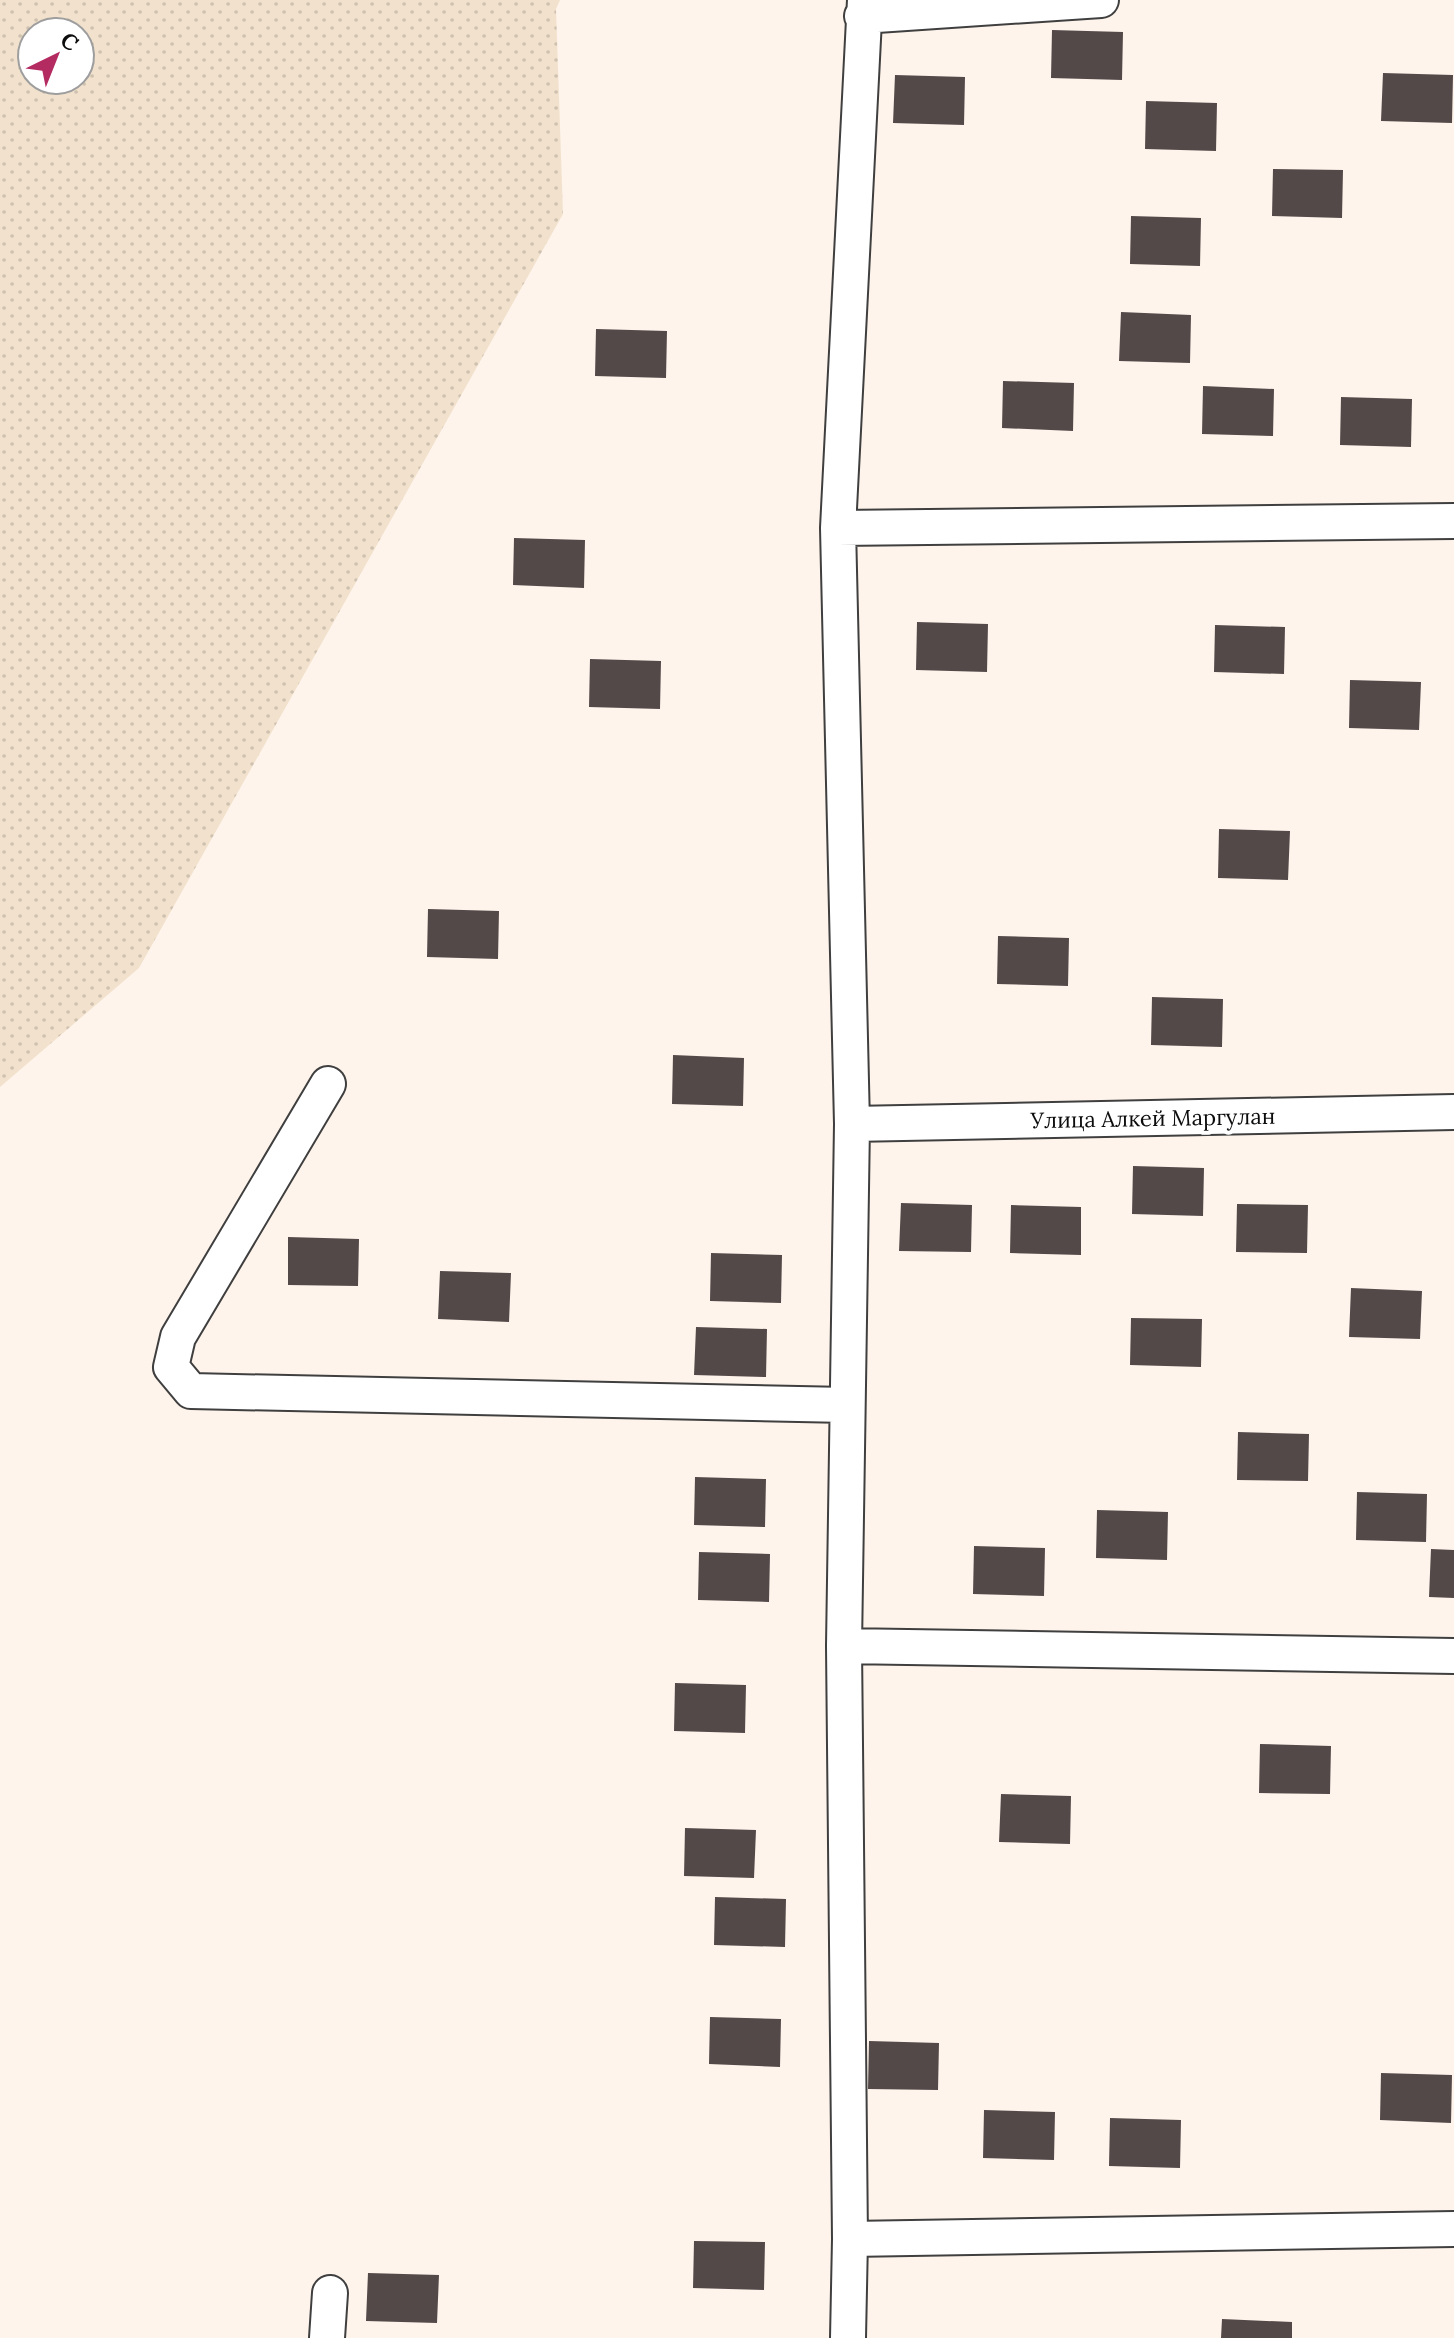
<svg xmlns="http://www.w3.org/2000/svg" width="1454" height="2338" viewBox="0 0 1454 2338" font-family="Lora,serif">
<style>
.farmland{fill:url(#farmland-dots);fill-rule:evenodd}
.building{fill:#544949}
.lines{fill:none;stroke-linecap:round;stroke-linejoin:round}
.minor-casing{stroke:#3f3f3f;stroke-width:38}
.minor{stroke:#fff;stroke-width:34}
.labels{text-anchor:middle;stroke-width:8;stroke-linejoin:round;paint-order:stroke}
.street-label{font-size:22px;fill:#0c0c0c;stroke:#fff}
</style>
<defs>
<pattern id="farmland-dots" width="8" height="8" patternUnits="userSpaceOnUse" patternTransform="scale(2)"><rect width="8" height="8" fill="#f2e2cd"/><path d="M2 2h.1M6 6h.1" fill="none" stroke="#cec1af" stroke-width="1.8" stroke-linecap="round"/></pattern>
</defs>
<rect width="100%" height="100%" fill="#fef4eb"/>
<!-- farmland -->
<path class="farmland" d="M0,0h560l-4,9 7,205 -424,754 -139,119zM32,32h48v48h-48z"/>
<!-- building -->
<path class="building" d="M1052,30l71,2 -1,48 -71,-2z
M1383,73l70,2 -1,48 -71,-2z
M895,75l70,2 -1,48 -71,-2z
M1146,101l71,2 -1,48 -71,-2z
M1273,169l70,1 -1,48 -70,-2z
M1131,216l70,2 -1,48 -70,-2z
M1121,312l70,3 -1,48 -71,-2z
M596,329l71,2 -1,47 -71,-2z
M1003,381l71,2 -1,48 -71,-3z
M1203,386l71,3 -1,47 -71,-2z
M1341,397l71,2 -1,48 -71,-2z
M514,538l71,2 -1,48 -71,-3z
M917,622l71,2 -1,48 -71,-2z
M1215,625l70,2 -1,47 -70,-2z
M590,659l71,2 -1,48 -71,-2z
M1350,680l71,2 -2,48 -70,-2z
M1219,829l71,2 -2,49 -70,-2z
M428,909l71,2 -1,48 -71,-2z
M998,936l71,2 -1,48 -71,-2z
M1152,997l71,2 -1,48 -71,-2z
M673,1055l71,3 -1,48 -71,-2z
M1133,1166l71,2 -1,48 -71,-2z
M901,1203l71,2 -1,47 -72,-1z
M1237,1204l71,1 -1,48 -71,-1z
M1011,1205l70,2v48l-71,-2z
M288,1237l71,2 -1,47 -70,-1z
M711,1253l71,2 -1,48 -71,-2z
M440,1271l71,2 -2,49 -71,-3z
M1351,1288l71,3 -2,48 -71,-2z
M1131,1318l71,1 -1,48 -71,-2z
M696,1327l71,2 -1,48 -72,-2z
M1238,1432l71,2 -1,47 -71,-1z
M695,1477l71,2 -1,48 -71,-2z
M1357,1492l70,2 -1,48 -70,-2z
M1097,1510l71,2 -1,48 -71,-2z
M974,1546l71,2 -1,48 -71,-2z
M1431,1549l23,1v48l-25,-1z
M699,1552l71,2 -1,48 -71,-2z
M675,1683l71,2 -1,48 -71,-2z
M1260,1744l71,2 -1,48 -71,-1z
M1001,1794l70,2 -1,48 -71,-2z
M685,1828l71,2 -2,48 -70,-2z
M715,1897l71,2 -1,48 -71,-2z
M710,2017l71,2 -1,48 -71,-3z
M869,2041l70,2 -1,47 -70,-1z
M1381,2073l71,2 -1,48 -71,-3z
M984,2110l71,2 -1,48 -71,-2z
M1110,2118l71,2 -1,48 -71,-2z
M694,2241l71,1 -1,48 -71,-2z
M368,2273l71,2 -2,48 -71,-2z
M1222,2319l70,3v16h-71z"/>
<g class="lines">
<!-- minor casing -->
<g class="minor-casing">
<path id="minor" d="M862,16l239,-16
M838,528l616,-7
M328,1084l-150,253 -7,30 20,24 656,14
M852,1124l602,-12
M844,1646l610,10
M850,2239l604,-10
M327,2338l3,-45
M848,2338l2,-99 -6,-593 8,-522 -14,-596 27,-528"/>
</g>
<!-- minor -->
<use href="#minor" class="minor"/>
</g>
<g class="labels">
<!-- street labels -->
<g class="street-label">
<text transform="translate(1153 1118) rotate(-1)" y="8">Улица Алкей Маргулан</text>
</g>
</g>
<!-- north arrow -->
<g transform="translate(56 56) rotate(43)"><circle r="38" fill="#ffffff" stroke="#9e9e9e" stroke-width="2"/>
<path d="M0-6L14 30L0 20L-14 30Z" fill="#b42b62"/>
<text y="-12" font-size="22" font-weight="bold" text-anchor="middle" fill="#0c0c0c">С</text>
</g>
</svg>
